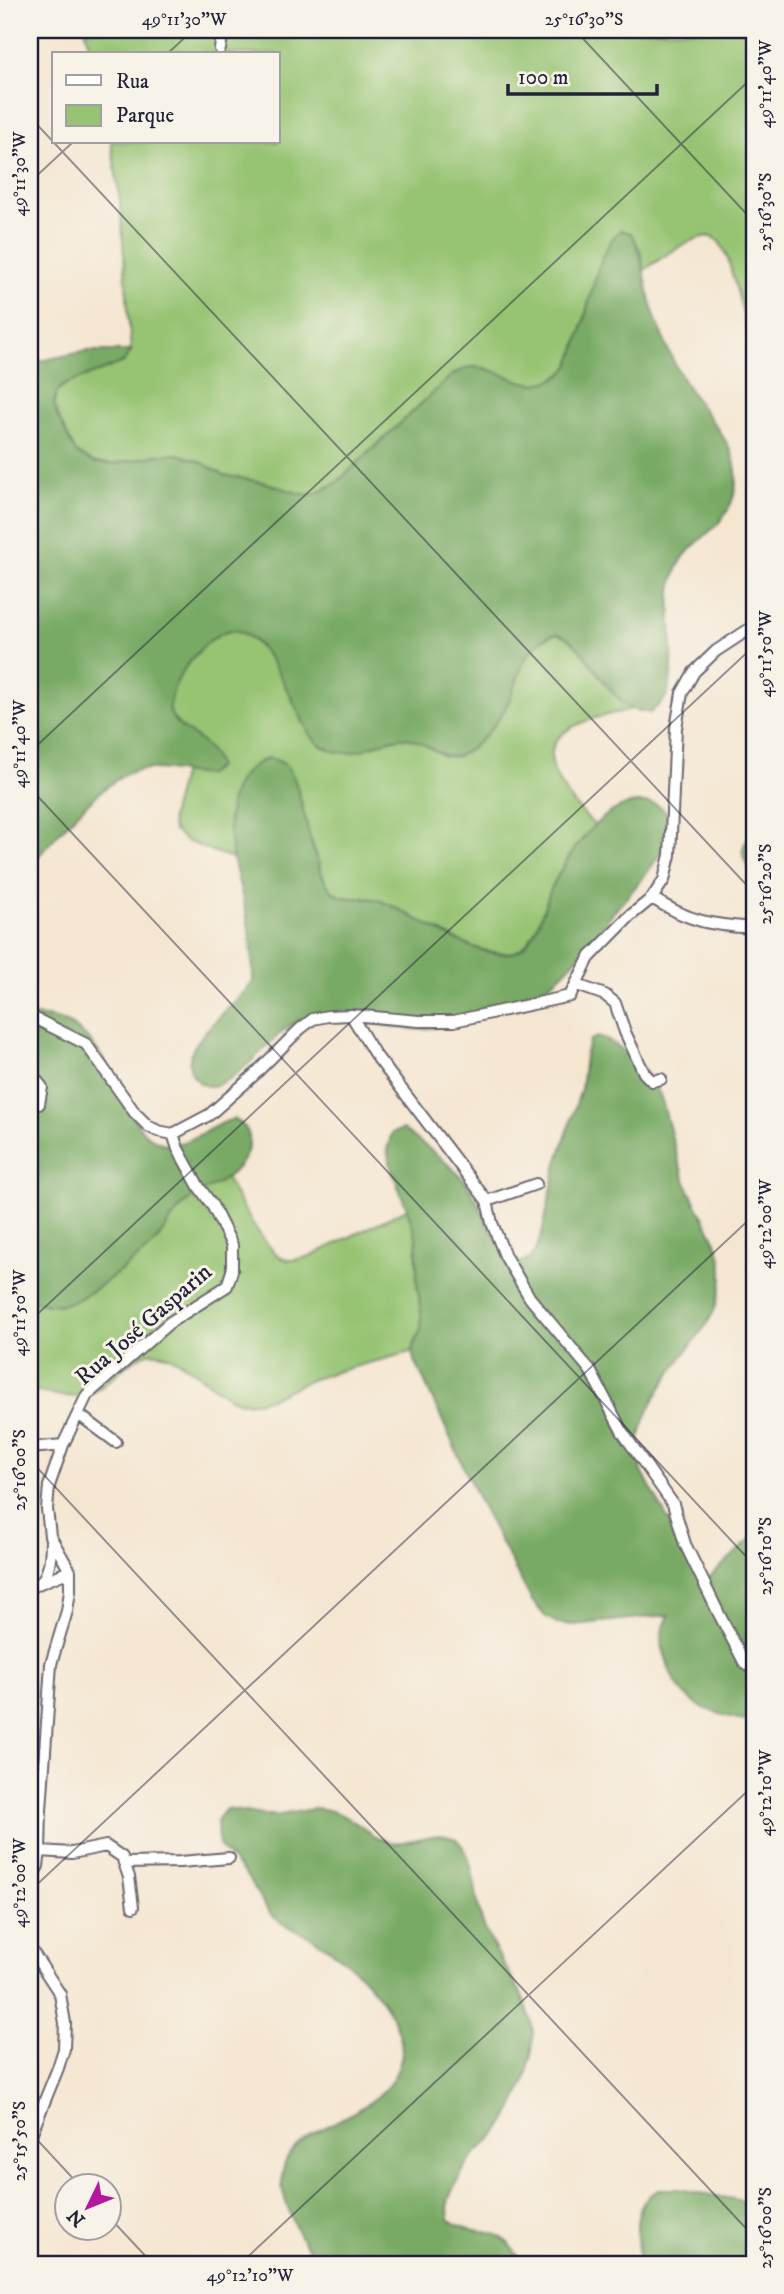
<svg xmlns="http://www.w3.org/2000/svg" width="784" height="2294" viewBox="0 0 784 2294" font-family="'IM FELL DW Pica',serif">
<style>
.green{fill:#97c473;stroke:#5c7357;stroke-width:2}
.forest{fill:#79aa65;stroke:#4e6650;stroke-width:2}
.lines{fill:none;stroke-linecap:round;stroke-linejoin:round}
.street-casing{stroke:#6c6770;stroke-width:14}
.street{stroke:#fff;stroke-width:10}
.ticks{fill:none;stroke:#22223b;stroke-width:2;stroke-opacity:0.45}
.labels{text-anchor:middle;stroke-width:6;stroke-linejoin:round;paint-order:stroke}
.street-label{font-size:24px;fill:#22223b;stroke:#f7f3e8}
.neatline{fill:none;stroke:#22223b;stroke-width:2.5}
.ticks-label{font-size:18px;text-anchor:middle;fill:#22223b}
</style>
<rect width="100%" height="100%" fill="#f7f3e8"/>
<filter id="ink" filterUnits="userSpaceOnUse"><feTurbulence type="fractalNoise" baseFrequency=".0143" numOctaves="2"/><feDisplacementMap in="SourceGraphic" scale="14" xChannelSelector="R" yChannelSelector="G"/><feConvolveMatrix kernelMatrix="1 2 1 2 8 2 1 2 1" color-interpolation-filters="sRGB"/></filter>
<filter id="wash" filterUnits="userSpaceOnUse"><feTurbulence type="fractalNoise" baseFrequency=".00686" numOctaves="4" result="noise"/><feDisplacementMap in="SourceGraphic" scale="28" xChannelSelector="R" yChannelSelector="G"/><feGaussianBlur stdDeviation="1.57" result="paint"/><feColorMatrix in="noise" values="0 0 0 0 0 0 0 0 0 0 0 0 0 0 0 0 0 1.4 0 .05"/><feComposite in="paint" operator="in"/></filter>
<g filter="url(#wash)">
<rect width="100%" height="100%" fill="#f5e6d1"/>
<!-- green -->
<path class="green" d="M85,30h669v323l-26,-94c-4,-8 -7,-19 -16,-22 -16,-5 -54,24 -68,33l-3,-19 -10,-17 -11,-4c-24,21 -31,82 -43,114 -3,10 -6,22 -14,29 -3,3 -10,6 -14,8 -24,11 -52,-15 -77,-14 -7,1 -14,5 -20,8l-116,108 -20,11h-15l-35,-11 -42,-8 -25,-14 -21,-7h-15l-49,10 -19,-1 -19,-10 -19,-38 -3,-11 2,-11 8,-8 59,-23 8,-11 -11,-151 -9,-58h167v-88h-187z
M238,630c39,20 53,72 74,108l72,4 18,-5 18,4 25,16 64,-56 10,-31 7,-13 10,-12 13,-9 7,-2 15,5 48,60 13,10c-19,5 -41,8 -59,18 -49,25 -3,73 21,98 -15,20 -31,40 -42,63 -9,18 -13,50 -32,61 -33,20 -110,-39 -143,-49 -13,-4 -31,1 -42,-7 -14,-10 -18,-37 -24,-53l-83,-25 5,44 -47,-18 -13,-11 -2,-12 12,-47 10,3 14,-27c-13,-10 -35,-23 -39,-39 -4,-22 35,-65 53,-75 5,-2 11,-2 17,-3z
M226,1178c11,19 39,73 58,81 9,3 18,-1 27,-3l96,-47 9,27 1,47 4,29v17l-10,23c-33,9 -66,16 -98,27 -21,7 -48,27 -71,23 -28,-5 -61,-54 -93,-49 -10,2 -19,10 -27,16 -9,8 -19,18 -29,23 -20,9 -43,2 -63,-2v-89l29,4 14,-3 13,-8 71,-54 17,-26 16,-15z"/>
<!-- forest -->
<path class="forest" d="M620,230l11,3c15,28 14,57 25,87 9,24 20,50 35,72 22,35 58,62 41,109 -14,39 -54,37 -61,91 -3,29 8,80 -6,106 -3,5 -10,10 -15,15 -6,-2 -14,-2 -20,-5 -26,-16 -49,-71 -73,-74 -6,0 -10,3 -15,6 -24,18 -22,40 -34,63 -10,19 -30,46 -51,53 -16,5 -34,-18 -53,-18 -23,-1 -42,19 -67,14 -10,-2 -20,-7 -26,-16 -17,-24 -48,-123 -89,-103 -16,8 -32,26 -41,41 -36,63 25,48 37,93l-10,8c-23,-1 -46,-9 -70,-5 -32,6 -86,70 -108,96v-503l57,-12h44l-7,11 -60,23 -8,8 -2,11 3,11 19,38 19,10 19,1 49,-10h15l21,7 25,14 42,8 35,11h15l20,-11 116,-108c6,-3 13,-7 20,-8 25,-1 53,25 77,14 4,-2 11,-5 14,-8 8,-7 11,-19 14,-29 12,-32 19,-93 43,-114z
M268,758c9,2 17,4 22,13 6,8 8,20 11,30 6,23 15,73 31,90 10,11 32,5 46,9 37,12 97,63 137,52 20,-6 28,-45 36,-63 15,-31 49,-85 87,-86 20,-1 24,3 35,18 -6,32 -33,61 -54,85 -20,22 -36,48 -58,69 -27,26 -105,53 -143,54 -33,1 -74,-17 -105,-12 -11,2 -21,7 -29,13 -17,13 -67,77 -88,49 -6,-7 -8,-16 -5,-25 6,-20 47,-53 62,-72 0,-24 -2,-46 -7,-70 -11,-49 -42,-129 22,-154z
M754,831v45c-13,-18 -17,-28 0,-45z
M30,1016c12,0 25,1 36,7 16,7 29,23 38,37 15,25 31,85 66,84 23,0 40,-19 64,-25 29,15 11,45 -9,60 -13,9 -29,14 -41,25 -12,12 -18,26 -29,38 -10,12 -68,55 -83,60 -13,5 -28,1 -42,-1z
M598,1037c22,5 52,36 61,56 4,8 5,17 8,26 6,22 11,44 20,66 17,43 46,62 31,114 -4,17 -16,32 -27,46 -23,31 -52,68 -53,108 0,7 3,14 5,21l60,109 51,-47v186c-40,-7 -76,-16 -87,-61 -2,-7 -7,-18 -6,-26 2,-7 6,-14 8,-20l-96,10 -16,-2 -12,-7 -13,-15 -50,-94 -71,-155 10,-23v-17l-4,-29v-34l-1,-13 -9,-27 -15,-38 -5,-22 5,-16 11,-4c19,15 42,30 59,49 22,25 29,68 56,85l12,-4 6,-10 6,-16 15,-70 24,-74 4,-33 5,-16z
M318,1808c11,2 21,4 30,10 14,8 25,20 41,24 22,5 54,-19 72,2 14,18 14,55 21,77 12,37 43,65 50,104 3,20 -2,39 -8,58 -6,16 -14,33 -24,47 -7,8 -16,15 -23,22 -10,11 -26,36 -29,51 -1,4 1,11 1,16 30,23 49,-3 74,45h-201c-17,-15 -28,-37 -35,-59 -30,-80 78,-75 107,-128 4,-8 8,-17 8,-26 -1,-43 -54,-93 -90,-113 -12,-7 -26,-10 -37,-20 -13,-11 -20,-31 -30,-44 -8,-9 -19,-18 -25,-28 -4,-6 -2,-19 -3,-26l9,-11 39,6h15z
M662,2189h17l75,14v61h-114c-4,-27 -10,-65 22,-75z"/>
</g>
<g filter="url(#ink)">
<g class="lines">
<!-- street casing -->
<g class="street-casing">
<path id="street" d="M220,49l3,-19
M652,898c38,24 59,27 102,30
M577,985l28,10 10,8 10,29 19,41 8,8 9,-2
M351,1015l23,38 113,148 5,22 13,33 25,42 60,72 33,63 50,71 12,40 34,70 25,48 10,8
M30,1016l56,28 49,69 13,13 10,5 15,3
M30,1072l12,15 -3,17
M173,1134l36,-19 44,-39 47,-47 13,-10 15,-3 23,-1 68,6h35l116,-25 19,-38 41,-42 22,-18 12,-18 6,-25 6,-127 6,-35 12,-21 22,-21 38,-25
M487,1201l49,-17
M78,1414l38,28
M30,1448l33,-3
M40,1583l30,-12
M30,1588c3,-2 7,-3 10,-5 11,-11 11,-31 11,-45
M40,1851l32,2 34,-7 16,11 7,20 4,30
M125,1863l55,-1 49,-4
M30,1880l8,-14 2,-15 1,-41 10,-146 16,-53 3,-20v-20l-20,-35 -3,-27 2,-23 14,-41 24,-50 82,-72 58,-37 5,-15v-26l-20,-40 -13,-18 -21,-38 -5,-15
M30,1948l30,46 5,29 -1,26 -6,19 -28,69"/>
</g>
<!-- street -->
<use href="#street" class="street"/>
</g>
</g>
<!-- ticks -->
<path class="ticks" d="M575,30l179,192M167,54l26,-24M30,117l724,776M30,182l43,-40M30,752l724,-676M30,788l724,777M30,1321l724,-675M30,1460l724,777M30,1891l724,-676M30,2132l50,54M108,2216l45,48M240,2264l514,-479"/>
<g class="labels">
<!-- street labels -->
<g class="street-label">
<text transform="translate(143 1324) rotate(-41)" y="8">Rua José Gasparin</text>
</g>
</g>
<!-- margin -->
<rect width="784" height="2294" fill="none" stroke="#f7f3e8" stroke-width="77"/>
<!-- legend -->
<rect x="52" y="52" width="228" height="91" fill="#f7f3e8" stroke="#a29fa3" stroke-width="2"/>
<rect x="66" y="75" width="35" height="10" fill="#ffffff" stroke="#a29fa3" stroke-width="2"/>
<text x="116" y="88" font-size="21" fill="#22223b">Rua</text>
<rect x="66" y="105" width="35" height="21" fill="#97c473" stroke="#a29fa3" stroke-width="2"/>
<text x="116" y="122" font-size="21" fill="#22223b">Parque</text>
<!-- north arrow -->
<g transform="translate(88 2207) rotate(227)"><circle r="33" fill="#f7f3e8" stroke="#a29fa3" stroke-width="2"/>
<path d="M0-5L12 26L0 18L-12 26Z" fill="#b5179e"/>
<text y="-10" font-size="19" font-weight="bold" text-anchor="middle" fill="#22223b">N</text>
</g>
<!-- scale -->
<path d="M508 84v10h149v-10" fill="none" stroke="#22223b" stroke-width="3.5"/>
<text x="518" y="84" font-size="21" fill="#22223b" stroke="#f7f3e8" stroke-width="5" paint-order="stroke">100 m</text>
<rect x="38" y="38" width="708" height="2218" class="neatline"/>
<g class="ticks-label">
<text x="184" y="25">49°11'30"W</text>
<text x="584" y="25">25°16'30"S</text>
<text transform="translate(765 84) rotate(-90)" y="6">49°11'40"W</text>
<text transform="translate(19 174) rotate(-90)" y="6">49°11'30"W</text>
<text transform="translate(765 212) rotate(-90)" y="6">25°16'30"S</text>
<text transform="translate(765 654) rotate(-90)" y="6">49°11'50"W</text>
<text transform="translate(19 744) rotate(-90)" y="6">49°11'40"W</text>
<text transform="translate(765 884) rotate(-90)" y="6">25°16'20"S</text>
<text transform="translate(765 1224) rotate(-90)" y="6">49°12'00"W</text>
<text transform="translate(19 1313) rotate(-90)" y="6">49°11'50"W</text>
<text transform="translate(19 1470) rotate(-90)" y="6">25°16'00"S</text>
<text transform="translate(765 1556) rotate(-90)" y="6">25°16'10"S</text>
<text transform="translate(765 1793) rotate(-90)" y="6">49°12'10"W</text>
<text transform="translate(19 1883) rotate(-90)" y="6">49°12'00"W</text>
<text transform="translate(19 2141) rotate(-90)" y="6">25°15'50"S</text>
<text transform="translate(765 2228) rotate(-90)" y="6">25°16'00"S</text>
<text x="250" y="2281">49°12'10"W</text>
</g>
</svg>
